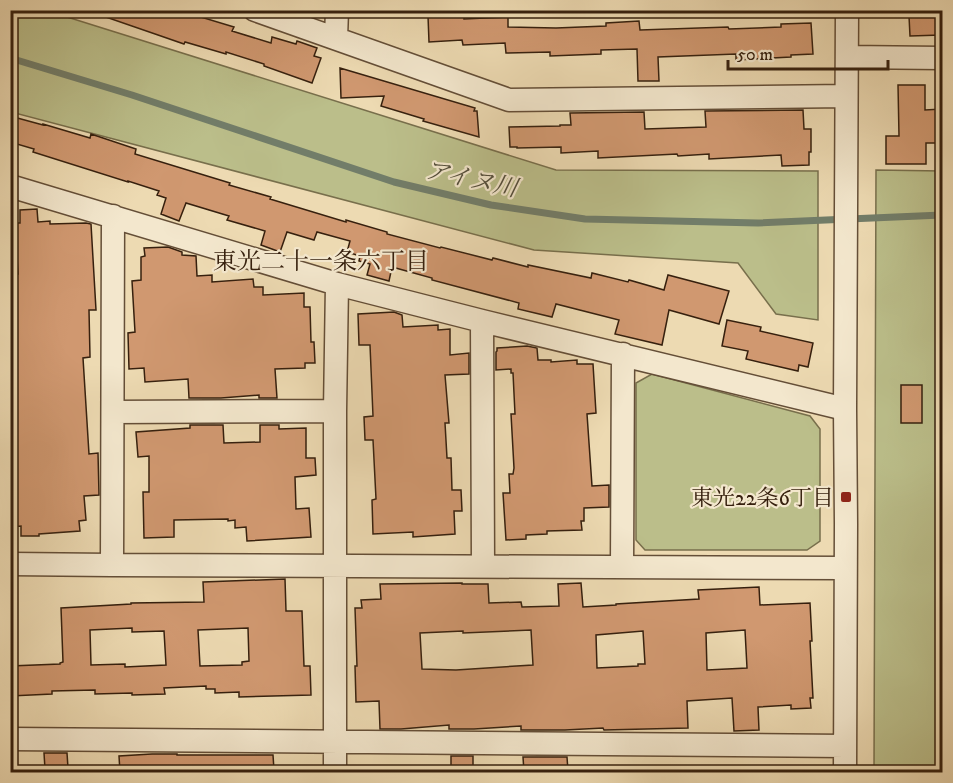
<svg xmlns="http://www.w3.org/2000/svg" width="953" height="783" viewBox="0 0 953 783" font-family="'IM FELL DW Pica','Noto Serif JP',serif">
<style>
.green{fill:#bbbe8a;stroke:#786f4c;stroke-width:1.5}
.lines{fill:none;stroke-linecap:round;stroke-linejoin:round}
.stream{stroke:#727d69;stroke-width:7}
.building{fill:#d09870;stroke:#36200e;stroke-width:1.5;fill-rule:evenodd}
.street-casing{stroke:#644e37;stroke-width:25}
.street{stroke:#f3e7cd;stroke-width:22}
.poi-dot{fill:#8f2418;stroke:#f3e7cd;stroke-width:2}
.labels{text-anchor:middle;stroke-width:4.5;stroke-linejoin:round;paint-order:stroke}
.poi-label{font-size:22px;fill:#36200e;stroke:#f3e7cd;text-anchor:end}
.water-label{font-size:24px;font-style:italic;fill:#544e3c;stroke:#f3e7cd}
.neighbourhood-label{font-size:24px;fill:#36200e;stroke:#f3e7cd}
</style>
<rect width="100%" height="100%" fill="#eddab2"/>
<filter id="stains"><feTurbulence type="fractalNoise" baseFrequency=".00333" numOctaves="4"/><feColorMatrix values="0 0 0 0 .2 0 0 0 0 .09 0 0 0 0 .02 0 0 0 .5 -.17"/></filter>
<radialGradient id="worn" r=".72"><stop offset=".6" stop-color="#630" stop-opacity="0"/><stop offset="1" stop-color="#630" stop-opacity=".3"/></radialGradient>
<!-- green -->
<path class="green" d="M10,11h38l508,159 262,1v149l-42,-6 -38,-51 -204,-13 -523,-138z
M876,170l66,1v601h-68z
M652,374l158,42 10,13v112l-13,9h-162l-9,-10v-157z"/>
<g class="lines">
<!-- stream -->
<path class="stream" d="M10,58l122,37 262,87 97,23 94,14 173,4 184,-8"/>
</g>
<!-- building -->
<path class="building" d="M97,10h88l9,4v1l40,12 -2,4 39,12 1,-6 24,7 1,-3 20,7 -3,8 7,2 -9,25 -48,-17v-2l-38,-12v2l-41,-12 -1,2 -26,-9 -61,-21z
M464,14v5l44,-2v10l48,1 50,-2v-3l33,-2 1,9 88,-3 1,2 52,-2v-3l30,-1 2,31 -22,1v2l-55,3v-6l-78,3 1,24h-21l-1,-32 -36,1v4l-51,2v-4l-44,1 -1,-10 -42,2 -1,-5 -33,2 -1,-26z
M940,14l1,21 -31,1 -1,-20z
M340,68l135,40 -1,3h3l2,26 -56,-16 1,-2 -43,-13 3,-10 -43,2z
M898,85h27v25l17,-1v34h-16v21h-40v-28h13z
M803,110l1,19h7v23h-2v13l-27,1 -1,-11 -72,4v-5l-31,2 -1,-2 -79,4v-7l-37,2v-6l-44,1v-1h-7l-1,-20 51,-1v-1h11l-1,-12 74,-1 1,17 61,-2 -1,-16z
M10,116l33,9v-1l47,14 1,-4 45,15 -1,5 95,29 -1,2 42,12 -1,2 76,23v-2l41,12v2l53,14 1,-1 51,13 1,-2 35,9v-2l63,13 1,-5 36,9 1,-2 35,10 4,-15 61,16 -10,33 -50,-14 -7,35 -47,-11 4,-14 -63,-16 -4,13 -34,-8 1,-6 -87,-23v-2l-40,-11 -3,14 -22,-6 3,-11 -11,-3 1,-5 -13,-4 3,-11 -33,-9 -3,8 -27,-8 -7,20 -19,-7 4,-14 -38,-11 2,-4 -43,-13 -7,18 -18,-7 5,-16 -9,-3 2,-4 -31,-10v1l-95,-30 1,-3 -24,-7z
M37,209l1,13 12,-1v3l36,-1 5,1 5,86h-7l1,47 -7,1 6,96 9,-1 1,42 -15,1 2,24 -7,1 1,10 -41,3v2h-18v-10l-11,1v-253h8l-3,-51h5v-13z
M168,247l14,5v3l14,1 1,20 15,-1v7l41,-3 1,8h9v8l41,-2v14h6l1,35h3l1,21h-10v5l-30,1 2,29h-18v-3l-38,3h-32l-1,-19 -43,3 -1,-14 -15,1 -1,-36 7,-1 -3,-51 9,-1v-23l4,-1 -1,-8z
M394,312l8,3 1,12 35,-2v5l12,-1v26l19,-2v21l-24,1 4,48h-4l2,35h4l1,32h9l1,21h-8l1,23 -42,3v-5l-40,2 -1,-34 4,-1 -3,-59h-8l-1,-23 9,-1 -3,-71h-11l-1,-31z
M727,320l34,7 -1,4 53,12 -5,24 -9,-2 -1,6 -52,-12 2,-8 -26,-5z
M527,346l10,2 1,12h13v2l26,-2v4h16l3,49 -9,1 5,72 17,-1v22l-25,1v13h-3l1,9 -35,1v3l-21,1v4l-20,1 -3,-47h7l-1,-19h4l1,-6 -3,-54h4l-2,-41h-2v-4l-15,1v-18l1,-1v-3z
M901,385h21v38h-21z
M190,425h33l1,18 36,-1v-17h19v4l27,-1v30h9l1,17 -21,2 1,32 13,-1 2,29 -64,4 -1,-14 -11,1v-8l-7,1v-2l-54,1v17l-30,1 -1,-46h6v-36l-11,1 -2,-25 54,-4z
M285,579l1,32h16l2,55h6l1,29 -72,2v-5l-24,1v-4h-9v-3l-42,2 1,6 -33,1v-2l-37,1v-4l-43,1v3l-42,2v-30l50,-2v-1l3,-1 -2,-54 70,-4v-1l73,-1 -1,-20zM132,628v4l32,-1 2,34 -41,2v-3l-34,1 -1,-35zM248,628l1,33 -7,1v3l-42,1 -2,-36z
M462,583v1h26l1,19 32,-1 1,5 37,-1 -1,-22 23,-1 2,24 33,-2v-1l83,-5 -1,-9 61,-3 1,18 50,-2 2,38h-2l3,57h-3l1,10 -20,1v-4l-33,2 1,23 -25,1 -2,-33 -45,3 1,27 -84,2 -1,-2 -38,2h-44v-4l-47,3h-25v-4l-48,4h-21l-1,-28 -23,1 -1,-36h2l-2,-58h7l-1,-8 20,-1 -1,-15zM531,630l2,35 -77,5 -34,-1 -2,-36 43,-2v2zM745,630l2,38 -40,2 -1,-37zM643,631l2,33h-7v2l-41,2 -1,-33z
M44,753h23l1,15 -23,1z
M152,754h25v1h96l1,15 -70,2v-3l-37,3h-47l-1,-16z
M451,756h22v16h-22z
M523,757h44l1,14 -44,1z"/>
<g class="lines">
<!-- street casing -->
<g class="street-casing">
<path id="street" d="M255,10l254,90 337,-4
M336,38l1,-28
M847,57l95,1
M10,186l327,98 145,37 363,88
M482,321l1,245
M113,412l222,-1
M10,564l102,1 733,3
M112,565l1,-349
M622,567l1,-213
M10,739l835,7
M335,772v-361l2,-127
M845,772l1,-248 -1,-115 2,-399"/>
</g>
<!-- street -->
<use href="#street" class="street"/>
</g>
<!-- markers -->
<rect class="poi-dot" x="840" y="491" width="12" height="12" rx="3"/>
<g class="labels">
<!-- poi labels -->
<g class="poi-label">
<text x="834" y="505">東光22条6丁目</text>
</g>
<!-- water labels -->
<g class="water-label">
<text transform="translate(471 179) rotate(12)" y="8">アイヌ川</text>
</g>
<!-- neighbourhood labels -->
<g class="neighbourhood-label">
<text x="321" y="269">東光二十一条六丁目</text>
</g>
</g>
<!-- margin -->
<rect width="953" height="783" fill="none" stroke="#eddab2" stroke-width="36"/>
<rect x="12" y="12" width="929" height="759" fill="none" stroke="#36200e" stroke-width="3"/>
<rect x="18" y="18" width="917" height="747" fill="none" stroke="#36200e" stroke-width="1.5"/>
<!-- scale -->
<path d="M728 60v9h160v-9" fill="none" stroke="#36200e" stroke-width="3"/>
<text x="737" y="60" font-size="18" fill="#36200e" stroke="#f3e7cd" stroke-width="4.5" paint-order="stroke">50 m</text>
<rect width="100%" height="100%" filter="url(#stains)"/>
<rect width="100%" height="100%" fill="url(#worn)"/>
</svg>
